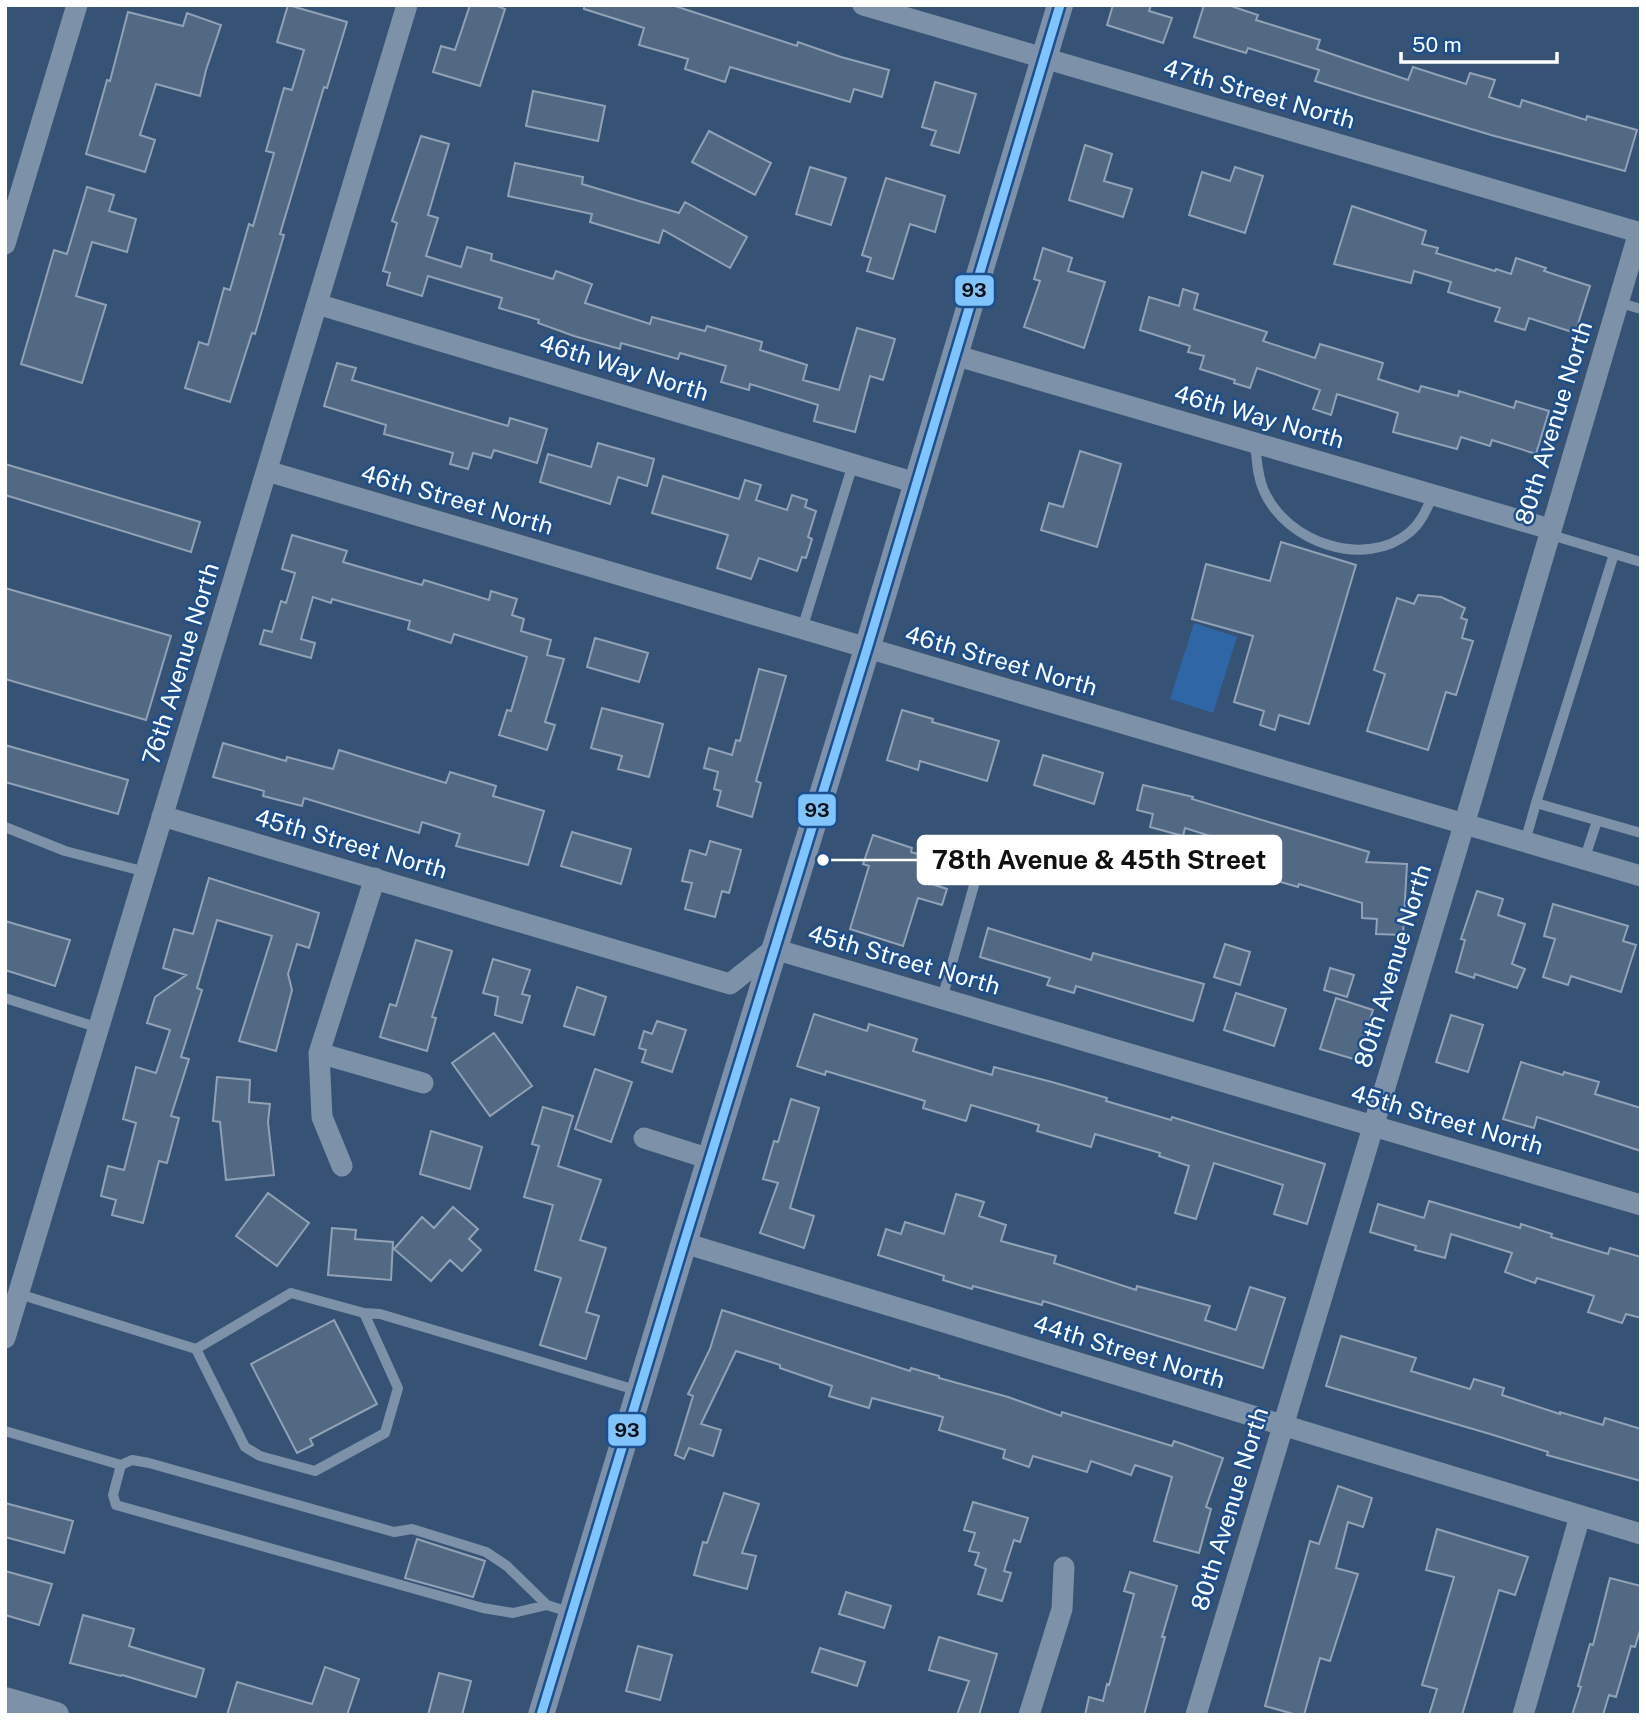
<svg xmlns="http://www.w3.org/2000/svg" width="1646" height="1720" viewBox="0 0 1646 1720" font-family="'Public Sans',sans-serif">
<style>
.green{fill:#2f66a5}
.building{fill:#526984;stroke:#92a2b6;stroke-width:2}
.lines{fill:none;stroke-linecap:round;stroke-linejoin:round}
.service{stroke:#7d92a8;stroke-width:10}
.minor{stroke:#7d92a8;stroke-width:21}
.tertiary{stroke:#7d92a8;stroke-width:26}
.bus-1-casing{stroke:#1b4f8f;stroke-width:14}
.bus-1{stroke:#80c4ff;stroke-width:9}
.labels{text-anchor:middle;stroke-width:5;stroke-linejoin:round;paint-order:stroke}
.street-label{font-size:24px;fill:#fff;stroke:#1b4f8f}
.leader{fill:none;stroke:#fff;stroke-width:2.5}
.callout-dot{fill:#fff;stroke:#1b4f8f;stroke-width:2.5}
.callout{fill:#fff;stroke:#fff;stroke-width:2.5}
.callout-label{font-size:26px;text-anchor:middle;font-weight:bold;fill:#111}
.line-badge{stroke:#1b4f8f;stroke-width:2.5}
.pale-badge-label{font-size:19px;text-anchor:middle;font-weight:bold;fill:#111}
</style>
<rect width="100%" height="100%" fill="#365274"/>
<!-- green -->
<path class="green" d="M1194,623l43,14 -24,76 -43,-14z"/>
<!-- building -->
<path class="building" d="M288,5l59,17 -20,66 -3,-1 -44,147 4,1 -29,99 -3,-1 -22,69 -45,-14 14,-46 9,3 16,-57 6,2 19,-66 4,2 21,-73 -8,-2 18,-63 8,2 12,-40 -27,-8z
M470,5h25l10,4 -25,77 -47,-14 8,-26 14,4z
M584,5h88l125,41 1,-4 43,15 48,13 -7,27 -28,-8 -4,13 -120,-35 -5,15 -40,-13 3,-10 -49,-14 5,-17 -60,-19z
M1113,5h38l-2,6 23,7 -9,25 -56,-18z
M1204,5h24l30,10 -2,5 64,20 -3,9 91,31 5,-13 53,17 4,-11 25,7 -6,17 31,10 2,-7 64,20 1,-4 50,14 -12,41 -134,-36 -129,-39 -47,-15 4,-11 -71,-22 -2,5 -52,-16z
M128,12l55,14 4,-13 34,12 -15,45 -6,26 -44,-12 -16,51 15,5 -10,32 -59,-18 21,-74 3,1z
M935,82l41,12 -17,59 -28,-8 5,-14 -14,-4z
M533,91l72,15 -7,35 -72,-15z
M709,131l62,32 -16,32 -63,-33z
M421,136l28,8 -21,71 10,3 -12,38 35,11 6,-20 25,7 -1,6 62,19 3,-8 36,13 -7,19 65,21 2,-7 53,14 2,-5 55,16 -2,8 47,15 -4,15 36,10 18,-62 38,11 -12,41 -13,-4 -15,56 -41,-11 4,-16 -68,-21 -1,6 -28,-8 5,-16 -46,-13 -2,6 -57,-16 -1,6 -46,-13 -36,-13 1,-3 -40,-12 3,-10 -74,-22 -6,20 -35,-11 3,-12 -7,-2 14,-48 -5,-2z
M1085,145l27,9 -8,27 28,8 -9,28 -54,-17z
M515,163l68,14 -1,7 97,29 6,-11 62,35 -17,31 -67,-38 -4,13 -69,-21 2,-8 -84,-18z
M810,167l36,11 -15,47 -35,-11z
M1235,167l28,9 -18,57 -56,-18 13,-43 28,9z
M886,178l59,18 -10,36 -25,-8 -17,55 -26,-8 4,-13 -9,-3z
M87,187l27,8 -5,16 27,8 -9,33 -35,-10 -16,54 30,9 -24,78 -61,-19 33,-114 13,4z
M1352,206l74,25 -4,13 16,4 -2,5 59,18 1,-2 15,5 5,-16 30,10 -2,3 46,15 -15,47 -46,-15 -4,12 -30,-9 5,-13 -52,-16 3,-10 -37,-11 -3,12 -77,-19z
M1043,248l29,10 -4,13 37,11 -21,66 -60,-21 16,-46 -6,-2z
M1183,289l15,5 -4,15 73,23 -4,9 52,17 5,-14 63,19 -5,16 41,13 2,-6 37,10 1,-5 55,17 2,-7 33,10 -13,43 -44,-14 -2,6 -29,-9 -4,12 -64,-17 5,-19 -61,-19 -6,21 -18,-6 7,-19 -63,-22 -7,20 -16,-5 1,-3 -35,-11 4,-13 -16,-4 2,-6 -50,-16 9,-33 30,9z
M337,363l19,5 -4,12 156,46 2,-8 37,11 -10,34 -43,-13 -3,8 -18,-5 -5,16 -18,-5 3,-11 -69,-19 2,-9 -62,-19z
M598,443l56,16 -7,27 -29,-9 -8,27 -70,-22 8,-28 43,13z
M1080,451l41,13 -24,83 -56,-17 8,-27 14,4z
M5,464l195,58 -9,30 -186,-57z
M663,476l76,23 6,-19 16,5 -5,15 31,10 5,-15 15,5 -2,7 11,4 -8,26 4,2 -6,19 -4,-1 -5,14 -38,-13 -8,21 -34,-11 11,-33 -76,-22z
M292,535l55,16 -4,11 79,23 2,-5 65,20 2,-9 26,8 -5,16 12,4 -3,12 30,9 -4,15 17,4 -19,63 10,3 -8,25 -48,-15 8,-25 4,1 16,-54 -73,-23 -3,9 -43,-14 2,-8 -78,-22 -1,4 -18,-6 -12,42 14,4 -4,15 -51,-14 4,-14 8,2 9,-31 5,2 9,-30 -13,-4z
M1281,542l75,23 -47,159 -30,-9 -4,15 -15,-5 4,-14 -30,-9 19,-66 -61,-17 14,-55 64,17z
M5,588l166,48 -25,84 -141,-41z
M1418,595l23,2 24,11 -4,10 6,2 -5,18 11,3 -17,54 -10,-3 -18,58 -61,-19 18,-57 -11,-4 23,-72 17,6z
M595,638l53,15 -9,29 -52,-15z
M759,669l27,7 -30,105 5,2 -9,34 -35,-11 4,-15 -7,-2 4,-17 -14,-4 5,-20 23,7 4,-15 4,1z
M602,708l61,16 -14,53 -31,-8 4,-13 -31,-8z
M902,710l31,9 -1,3 67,19 -12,40 -67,-20 -2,9 -31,-10z
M223,743l63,18 1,-4 46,12 6,-19 107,33 4,-11 46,14 -3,10 51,15 -16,54 -72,-19 4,-12 -38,-12 -3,11 -115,-35 -2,8 -39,-10 1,-5 -51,-14z
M5,745l123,35 -10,34 -113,-32z
M1043,755l60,18 -9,31 -60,-19z
M1143,785l50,12 -1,2 177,53 -3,10 41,2 -4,71 -27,-1 1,-15 -15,-1v-15l-63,-19 -1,3 -24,-7 6,-22 -95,-30 -2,8 -33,-9 3,-13 -16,-4z
M572,832l59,17 -10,35 -60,-18z
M873,835l39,13 -1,4 23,7 -8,23 21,7 -5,16 -24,-7 -15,48 -53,-17 19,-63 -6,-2z
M710,841l31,9 -12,43 -7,-2 -7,26 -30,-8 7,-26 -10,-2 8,-31 16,5z
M209,878l110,35 -10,35 -12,-4 -9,30 4,16 -16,61 -37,-10 33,-105 -55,-16 -20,68 5,2 -21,67 8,2 -18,57 8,2 -12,45 -8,-2 -16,62 -31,-8 4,-15 -15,-4 7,-30 16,4 12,-47 -13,-4 13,-52 20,6 14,-43 -23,-7 8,-26 31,-22 -23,-7 11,-39 19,5z
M1477,891l26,8 -5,16 27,9 -13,40 13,5 -8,19 -42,-14 -1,4 -18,-6 9,-32 -4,-1z
M1553,904l75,22 -5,15 13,4 -15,47 -50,-16 -3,9 -25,-8 12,-38 -11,-3z
M5,921l65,19 -15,46 -50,-16z
M988,928l103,32 2,-7 111,31 -11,37 -117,-35 -2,7 -27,-8 3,-7 -70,-21z
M416,940l36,11 -20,66 4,1 -9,33 -47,-14 10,-33 6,2z
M1225,944l25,8 -10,33 -26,-8z
M493,959l37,11 -8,24 8,2 -8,27 -27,-8 3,-18 -15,-4z
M1330,968l24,7 -7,22 -23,-7z
M577,987l29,10 -12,38 -30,-9z
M1236,993l50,16 -12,37 -50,-16z
M1336,998l37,12 -16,50 -37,-11z
M814,1014l53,17 2,-7 48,15 -4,12 79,24 2,-8 58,15 55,16 -1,3 65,19 1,-3 153,47 -18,60 -33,-10 9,-29 -69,-22 -18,56 -21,-6 14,-47 -30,-10 1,-3 -65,-19 -4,13 -54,-16 2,-6 -68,-20 -5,16 -43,-13 2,-7 -99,-30 -1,4 -28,-9z
M1451,1015l32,10 -15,47 -32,-10z
M657,1021l29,9 -14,42 -30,-10 4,-12 -7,-2 5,-17 8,3z
M494,1033l38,53 -42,30 -38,-53z
M1521,1062l42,13 1,-3 35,10 -4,12 46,14v43l-104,-34 -3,11 -31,-9z
M595,1069l37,13 -21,60 -36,-13z
M217,1077l33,3 -1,22 21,2 -2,18 6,53 -48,5 -6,-58 -7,-1z
M791,1099l28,9 -29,100 24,8 -10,32 -44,-15 18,-50 -15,-4 11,-38 4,1z
M543,1107l30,9 -15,50 43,14 -21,60 26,8 -20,64 13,4 -13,43 -46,-14 21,-67 -26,-8 18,-65 -29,-8 15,-51 -7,-2z
M431,1131l51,16 -12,42 -50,-15z
M268,1193l41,30 -32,43 -41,-30z
M956,1194l28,8 -5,14 27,9 -5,16 55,15 -2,7 82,27 1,-4 73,20 -5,14 31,10 14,-43 35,11 -22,70 -220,-67 -1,4 -69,-19 -1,3 -29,-9 1,-4 -66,-21 8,-26 15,5 4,-12 39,12z
M1429,1201l91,27 1,-4 31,10 -1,3 57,17 2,-6 31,9v61l-15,-4 -4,9 -34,-11 6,-16 -57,-18 -2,5 -30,-11 7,-19 -61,-19 -6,24 -30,-8 1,-4 -46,-14 8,-28 46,14z
M453,1207l25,22 -9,10 12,11 -19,21 -12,-11 -19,21 -37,-32 28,-32 12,11z
M332,1228l24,2 -1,9 38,3 -2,38 -63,-5z
M722,1310l188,61 1,-3 28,8v2l69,19 53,19 1,-4 110,34 2,-5 49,17 -17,49 5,2 -12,44 -45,-12 18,-64 -37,-12 -4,10 -40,-14 -4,11 -54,-16 -4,11 -26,-9 2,-8 -66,-20 4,-13 -71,-19 -3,10 -40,-12 3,-10 -52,-18v-3l-44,-14 -35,73 20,6 -8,26 -24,-8 -5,11 -9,-4 18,-59 -5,-2 22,-45z
M334,1320l43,84 -67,35 3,6 -16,8 -46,-89z
M1341,1336l75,22 -5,13 59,18 4,-10 30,9 -2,7 58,19v-2l43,13 2,-7 36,11v52l-94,-26 1,-3 -58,-18 -164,-48z
M1338,1486l34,12 -9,29 -15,-5 -12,46 22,6 -28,87 -10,-3 -16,57h-7l-32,-9 45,-165 9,3z
M724,1493l35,11 -17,49 14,3 -9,33 -53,-14 9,-33 4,1z
M973,1502l55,16 -8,24 -6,-2 -10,31 7,2 -9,28 -24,-7 8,-25 -11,-4 4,-12 -10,-2 6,-18 -11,-3z
M5,1503l68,18 -9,32 -59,-16z
M1437,1529l91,28 -13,38 -16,-5 -37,125h-33l8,-26 -15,-4 32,-108 -28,-7z
M417,1539l68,22 -12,36 -68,-19z
M5,1571l47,13 -13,41 -34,-10z
M1130,1572l47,14 -15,51h3l-21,78h-59l4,-18 14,4 4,-17 2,1 25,-91 -10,-3z
M1610,1578l31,8v41l-6,20 -4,-1 -15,51 -7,-2 -6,20h-31l9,-28 -3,-1 12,-42 3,1z
M846,1592l45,14 -7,22 -45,-14z
M83,1615l51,14 -5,17 75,23 -8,28 -74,-22 -1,1 -51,-13z
M939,1637l58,17 -18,61h-22l12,-34 -40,-11z
M638,1646l34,9 -12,45 -34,-9z
M820,1648l45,14 -8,24 -45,-14z
M325,1667l34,12 -12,36h-120l10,-33 75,22z
M439,1673l32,8 -9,34h-34z"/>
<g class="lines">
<!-- service -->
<path class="service" d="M1617,302l24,7
M1255,443c2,16 2,33 9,48 22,51 101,79 146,41 12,-10 17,-24 23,-37
M1548,534l93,28
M1614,554l-78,249 105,30
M802,629l51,-165
M5,827l60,24 81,21
M1525,842l11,-39
M1584,860l13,-39
M5,998l94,30
M942,999l34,-121
M19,1294l177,55 49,98 15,9 55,15 70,-38 13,-45 -34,-75 -73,-20 -95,56
M364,1313l16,1 259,77
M5,1431l116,34
M547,1605l-34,8 -30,-5 -367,-103 -3,-10 8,-30 11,-5 17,3 245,69 18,-3 74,23 21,14 40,39 25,8"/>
<!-- minor -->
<path class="minor" d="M863,5l778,228
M5,244l72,-239
M317,304l599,179
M954,355l596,174
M267,471l1374,405
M162,816l568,168 44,-35 867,256
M319,1053l104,30
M644,1138l66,21
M342,1166l-20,-49 -3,-64 56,-175
M684,1243l957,291
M5,1338l402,-1333
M1029,1715l33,-106 2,-42
M1196,1715l268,-890 175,-593
M1523,1715l57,-199"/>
<!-- tertiary -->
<path class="tertiary" d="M5,1700l51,15
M541,1715l143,-472 183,-594 193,-644"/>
<!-- bus-1 casing -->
<g class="bus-1-casing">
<path id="bus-1" d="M541,1715l143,-472 183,-594 193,-644"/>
</g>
<!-- bus-1 -->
<use href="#bus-1" class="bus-1"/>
</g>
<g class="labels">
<!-- street labels -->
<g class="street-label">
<text transform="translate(1259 94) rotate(16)" y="8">47th Street North</text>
<text transform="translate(624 368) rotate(17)" y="8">46th Way North</text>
<text transform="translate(1259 417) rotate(16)" y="8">46th Way North</text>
<text transform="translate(1554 423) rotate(-73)" y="8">80th Avenue North</text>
<text transform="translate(457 500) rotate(16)" y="8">46th Street North</text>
<text transform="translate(1001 661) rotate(16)" y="8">46th Street North</text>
<text transform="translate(181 664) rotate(-73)" y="8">76th Avenue North</text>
<text transform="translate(351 844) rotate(16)" y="8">45th Street North</text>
<text transform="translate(904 960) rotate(16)" y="8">45th Street North</text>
<text transform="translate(1393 966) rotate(-73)" y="8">80th Avenue North</text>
<text transform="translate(1447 1120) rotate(16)" y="8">45th Street North</text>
<text transform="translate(1129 1352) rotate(17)" y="8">44th Street North</text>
<text transform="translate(1230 1509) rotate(-73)" y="8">80th Avenue North</text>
</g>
</g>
<!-- callouts -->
<path class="leader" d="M823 860L918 860"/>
<circle class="callout-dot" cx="823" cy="860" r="7"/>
<rect class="callout" x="918" y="836" width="363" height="48" rx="7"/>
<g class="callout-label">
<text x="1099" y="869">78th Avenue &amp; 45th Street</text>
</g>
<g class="line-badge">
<rect x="954" y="274" width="41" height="33" rx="7" fill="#80c4ff"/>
<rect x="797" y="793" width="40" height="34" rx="7" fill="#80c4ff"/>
<rect x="607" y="1413" width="40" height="34" rx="7" fill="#80c4ff"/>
</g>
<g class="pale-badge-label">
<text x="974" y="297">93</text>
<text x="817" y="817">93</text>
<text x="627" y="1437">93</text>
</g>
<!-- border -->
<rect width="1646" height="1720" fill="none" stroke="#ffffff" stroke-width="14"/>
<!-- scale -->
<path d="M1401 52v10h156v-10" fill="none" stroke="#ffffff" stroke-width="3.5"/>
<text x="1412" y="52" font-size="21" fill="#ffffff" stroke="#1b4f8f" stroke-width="5" paint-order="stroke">50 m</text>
</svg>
